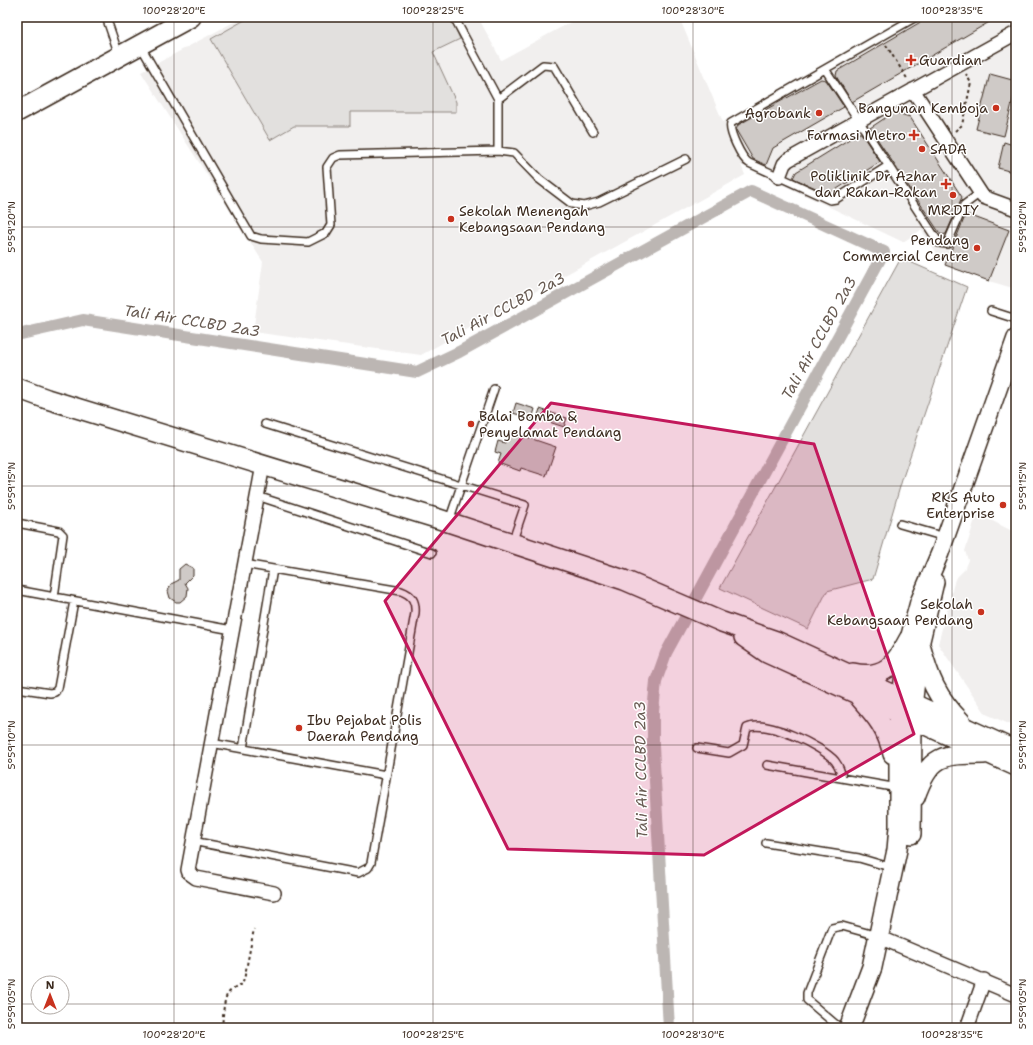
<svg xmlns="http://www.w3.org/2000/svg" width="1033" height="1045" viewBox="0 0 1033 1045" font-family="'Shantell Sans',sans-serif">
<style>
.built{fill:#f1efee}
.green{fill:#e2e0de;stroke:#8e857e}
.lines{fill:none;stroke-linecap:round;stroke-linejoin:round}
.canal{stroke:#bcb6b3;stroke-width:12}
.building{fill:#cfcac7;stroke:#3b2a1e}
.service-casing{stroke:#3b2a1e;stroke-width:10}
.minor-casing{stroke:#3b2a1e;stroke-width:16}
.tertiary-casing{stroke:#3b2a1e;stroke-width:20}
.secondary-casing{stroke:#3b2a1e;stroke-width:22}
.path{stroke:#3b2a1e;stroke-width:2;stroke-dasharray:3 3;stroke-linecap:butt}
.service{stroke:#fff;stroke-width:7}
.minor{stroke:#fff;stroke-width:13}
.tertiary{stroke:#fff;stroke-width:17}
.secondary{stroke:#fff;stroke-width:19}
.marked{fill:#c2185b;fill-opacity:0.2;stroke:#c2185b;stroke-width:3;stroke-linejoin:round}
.ticks{fill:none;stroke:#3b2a1e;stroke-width:1;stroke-opacity:0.45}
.poi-dot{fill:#c8321e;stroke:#fff;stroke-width:1.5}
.labels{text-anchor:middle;stroke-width:3;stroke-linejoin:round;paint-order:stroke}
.poi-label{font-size:14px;fill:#3b2a1e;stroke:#fff;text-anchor:end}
.water-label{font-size:15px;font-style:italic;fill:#685b52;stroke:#fff}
.neatline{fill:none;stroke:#3b2a1e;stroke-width:1.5}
.ticks-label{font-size:10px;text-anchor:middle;fill:#3b2a1e}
</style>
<rect width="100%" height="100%" fill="#fff"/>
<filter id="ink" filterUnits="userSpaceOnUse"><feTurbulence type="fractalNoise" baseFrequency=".025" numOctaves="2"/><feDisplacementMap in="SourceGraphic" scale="8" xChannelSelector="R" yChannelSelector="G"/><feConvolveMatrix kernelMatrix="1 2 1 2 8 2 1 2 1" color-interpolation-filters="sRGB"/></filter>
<g filter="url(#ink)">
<!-- built -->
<path class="built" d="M243,17h235l23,43 79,-43h99l44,105 182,-105h111v272l-27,-8 -44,-16 -24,-35 -18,12 -162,-77 4,10 -324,180 -168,-23 10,-70 -122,-190z
M977,513l39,20v194l-30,-13 -48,-70 17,-65 9,-9 4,-10 -3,-9z"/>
<!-- green -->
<path class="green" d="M250,17h200l10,22 -27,13 23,50v10h-106v14h-56l-24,14 -59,-101z
M901,258l66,29 -65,193 -29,99 -46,12 -19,38 -88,-41z"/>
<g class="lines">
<!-- canal -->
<path class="canal" d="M17,335l66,-15 334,52 42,-20 292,-161 133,61 -218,401 -10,28 -3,31v34l16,282"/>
</g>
<!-- building -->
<path class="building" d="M929,17h69l-146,85 -16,-26 1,-5z
M990,74l26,7v6l-12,49 -28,-7z
M821,79l5,1 18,27 -71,41 -7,17 -13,-6 -17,-29 2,-5z
M894,112l16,5 52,80 -16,37 -5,1 -71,-107z
M859,133h2l19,29 -51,32 -36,-16 3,-6z
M1004,142l12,4v27l-18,-5z
M966,214l43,16 -20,51 -44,-16z
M516,403l19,6 -3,10 -19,-6z
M540,409l27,9 -3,9 -27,-9z
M509,431l47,16 -10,29 -25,-8 -1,3 -22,-8 3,-9 -6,-2 3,-11 7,2z
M185,564l8,4v7l-8,8 3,5 -1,8 -7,6h-4l-6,-4 -2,-7 3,-7 8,-4v-11z"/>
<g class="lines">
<!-- service casing -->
<g class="service-casing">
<path id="service" d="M106,17l13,38
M916,17l-91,52 114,174 8,1 17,-39 16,-12
M140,45l111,191 10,3 47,3 18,-9 5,-8 -4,-58 6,-9 7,-3 158,-4v-52l-44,-82
M825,69l-94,54c-3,8 11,36 18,40l81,37 6,-1 52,-33
M498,99l45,-34 11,1 39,66
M1016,141v-2
M498,151l16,2 25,26 33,25 12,2 15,-4 87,-43
M991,311l25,8
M265,424l260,81 -13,38
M257,496l175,57
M449,521l45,-132
M17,523l42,8 4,4 -9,62
M900,524l45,13
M17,590l215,40
M17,688l33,5 5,-1 3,-4 16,-87
M211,743l175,32
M697,748l32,5 14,-8 4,-17c19,-9 75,18 88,33 4,5 6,11 7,17
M243,749l30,-180
M767,765l131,23
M192,841l166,32 10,-5 3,-5 44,-250c1,-12 -3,-18 -14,-22l-157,-27
M766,843l93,15 34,10
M840,1028l-33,-28v-7l25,-65 10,-2 36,10"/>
</g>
<!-- minor casing -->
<g class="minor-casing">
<path id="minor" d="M913,90l70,107 33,12
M779,177l5,-13 4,-4 228,-127
M263,465l-75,405 1,3 7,5 78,15
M879,937l137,58
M967,1028l17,-48"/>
</g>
<!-- tertiary casing -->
<g class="tertiary-casing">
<path id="tertiary" d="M899,710l10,-71 10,-37 21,-49 76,-215
M912,716l8,-71 15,-63"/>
</g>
<!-- secondary casing -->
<g class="secondary-casing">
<path id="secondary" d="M17,112l174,-95
M17,388l30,11 392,120 185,61 98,42 54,19 240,110
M744,637l23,16 249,113
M920,645c9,33 16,52 41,77
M853,673c31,7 43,-9 56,-34
M860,698c17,19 27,31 33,56
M915,797c15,-43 28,-43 69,-43
M911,834l1,-112
M849,1028l23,-61 25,-117 2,-23v-114"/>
</g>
<!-- path -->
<path class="path" d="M886,45l22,35
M955,131l7,-6 9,-42 -5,-9
M222,1028c1,-9 1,-25 5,-33 4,-7 13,-7 17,-15l10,-51"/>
<!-- service -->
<use href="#service" class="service"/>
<!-- minor -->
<use href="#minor" class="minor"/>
<!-- tertiary -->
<use href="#tertiary" class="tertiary"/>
<!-- secondary -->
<use href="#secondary" class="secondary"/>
</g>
</g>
<!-- marked area -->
<path class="marked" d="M551,403l263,41 100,290 -210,121 -196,-6 -123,-248z"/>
<!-- ticks -->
<path class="ticks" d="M174,17v1011M433,17v1011M693,17v1011M952,17v1011M17,227h999M17,486h999M17,745h999M17,1004h21M62,1004h954"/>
<!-- markers -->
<g class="poi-dot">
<path d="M909 54h4v4h4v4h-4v4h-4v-4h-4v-4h4z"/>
<circle cx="996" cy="108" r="4"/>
<circle cx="819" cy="113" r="4"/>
<path d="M912 129h4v4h4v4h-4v4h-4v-4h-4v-4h4z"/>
<circle cx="922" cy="149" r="4"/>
<path d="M944 178h4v4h4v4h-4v4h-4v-4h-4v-4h4z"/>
<circle cx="953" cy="195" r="4"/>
<circle cx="451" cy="219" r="4"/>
<circle cx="977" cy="248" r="4"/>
<circle cx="471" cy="424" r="4"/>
<circle cx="1003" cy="505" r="4"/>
<circle cx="981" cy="612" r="4"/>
<circle cx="299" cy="728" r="4"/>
</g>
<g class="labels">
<!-- poi labels -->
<g class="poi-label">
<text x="919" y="65" text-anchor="start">Guardian</text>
<text x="988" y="113">Bangunan Kemboja</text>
<text x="811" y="118">Agrobank</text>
<text x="906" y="140">Farmasi Metro</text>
<text x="930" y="154" text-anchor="start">SADA</text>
<text x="937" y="181">Poliklinik Dr Azhar<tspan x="937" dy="16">dan Rakan-Rakan</tspan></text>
<text x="953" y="215" text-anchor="middle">MR.DIY</text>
<text x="459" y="216" text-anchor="start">Sekolah Menengah<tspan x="459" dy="16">Kebangsaan Pendang</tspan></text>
<text x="969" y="245">Pendang<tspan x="969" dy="16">Commercial Centre</tspan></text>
<text x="479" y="421" text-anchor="start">Balai Bomba &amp;<tspan x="479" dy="16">Penyelamat Pendang</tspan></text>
<text x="995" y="502">RKS Auto<tspan x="995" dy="16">Enterprise</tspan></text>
<text x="973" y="609">Sekolah<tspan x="973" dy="16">Kebangsaan Pendang</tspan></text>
<text x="307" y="725" text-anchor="start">Ibu Pejabat Polis<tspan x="307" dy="16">Daerah Pendang</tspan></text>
</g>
<!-- water labels -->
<g class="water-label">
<text transform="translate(503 309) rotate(-28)" y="5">Tali Air CCLBD 2a3</text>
<text transform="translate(192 321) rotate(9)" y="5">Tali Air CCLBD 2a3</text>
<text transform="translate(819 338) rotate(-61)" y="5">Tali Air CCLBD 2a3</text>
<text transform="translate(641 770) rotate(-91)" y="5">Tali Air CCLBD 2a3</text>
</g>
</g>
<!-- margin -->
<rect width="1033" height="1045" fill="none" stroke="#fff" stroke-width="44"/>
<!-- north arrow -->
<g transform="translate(50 995)"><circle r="19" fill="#ffffff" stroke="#b1aaa5"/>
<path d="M0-3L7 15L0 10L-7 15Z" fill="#c8321e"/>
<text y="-6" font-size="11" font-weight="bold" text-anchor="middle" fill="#3b2a1e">N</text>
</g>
<rect x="22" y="22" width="989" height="1001" class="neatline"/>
<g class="ticks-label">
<text x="174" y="14">100°28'20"E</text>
<text x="433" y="14">100°28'25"E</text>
<text x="693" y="14">100°28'30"E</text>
<text x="952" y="14">100°28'35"E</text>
<text transform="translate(11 227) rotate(-90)" y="4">5°59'20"N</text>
<text transform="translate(1022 227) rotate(-90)" y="4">5°59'20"N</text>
<text transform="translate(11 486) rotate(-90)" y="4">5°59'15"N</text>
<text transform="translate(1022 486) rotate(-90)" y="4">5°59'15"N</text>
<text transform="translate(11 745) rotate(-90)" y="4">5°59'10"N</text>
<text transform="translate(1022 745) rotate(-90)" y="4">5°59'10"N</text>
<text transform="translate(11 1004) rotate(-90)" y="4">5°59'05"N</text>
<text transform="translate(1022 1004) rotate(-90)" y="4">5°59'05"N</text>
<text x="174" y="1038">100°28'20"E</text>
<text x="433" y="1038">100°28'25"E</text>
<text x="693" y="1038">100°28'30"E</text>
<text x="952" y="1038">100°28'35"E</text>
</g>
</svg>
